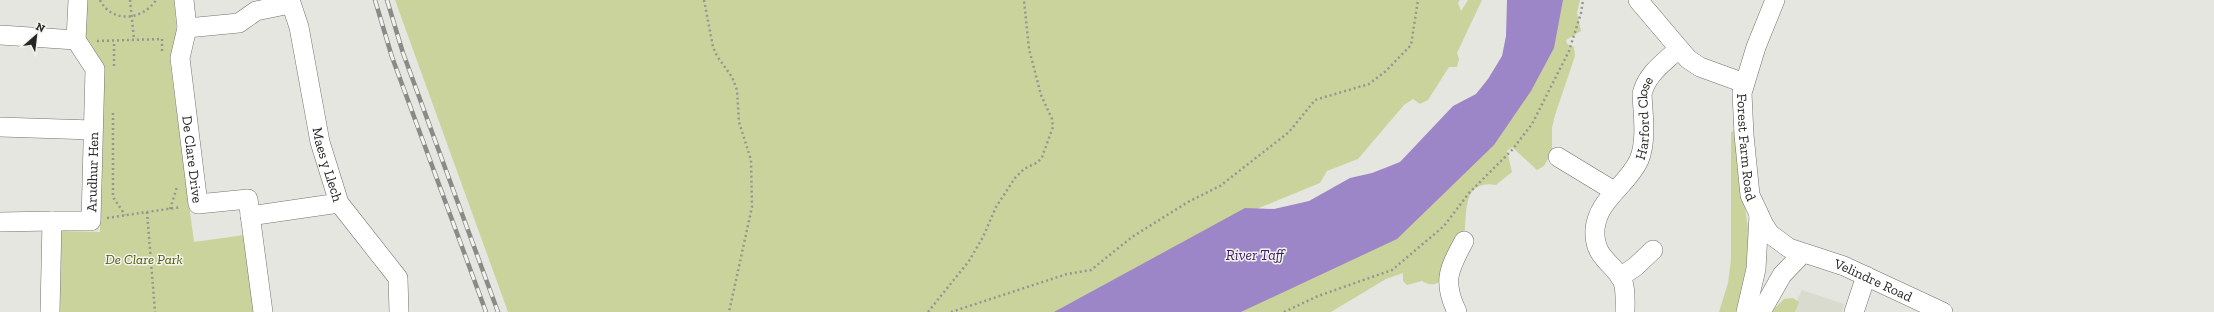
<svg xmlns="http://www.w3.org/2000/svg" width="2214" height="312" viewBox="0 0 2214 312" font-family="'Zilla Slab',serif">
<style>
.built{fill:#d8dbce}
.green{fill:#cbd39d}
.water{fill:#9d86c7}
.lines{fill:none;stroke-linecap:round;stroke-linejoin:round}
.minor-casing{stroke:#72736e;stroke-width:20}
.path{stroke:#959692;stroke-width:2.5;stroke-dasharray:2 3;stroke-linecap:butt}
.minor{stroke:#fff;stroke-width:19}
.rail-casing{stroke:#8a8a86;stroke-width:4.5}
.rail{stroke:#f2f3ee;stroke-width:3;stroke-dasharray:9;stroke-linecap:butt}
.labels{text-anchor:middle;stroke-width:3;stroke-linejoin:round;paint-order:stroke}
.street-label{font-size:14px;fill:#262624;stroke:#f2f3ee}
.park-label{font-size:14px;font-style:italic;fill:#525a00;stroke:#f2f3ee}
.water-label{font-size:15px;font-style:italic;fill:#3e1b68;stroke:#f2f3ee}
</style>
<rect width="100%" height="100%" fill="#e5e6e0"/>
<!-- built -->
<path class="built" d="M1802,290l42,14 -2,8h-51z"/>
<!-- green -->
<path class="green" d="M84,0h90l3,33 -7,28 24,181 50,-7 10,77h-194l1,-81 39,1v-49l-11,-134 -5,-17z
M395,0h1065l-2,3 3,8 7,-11h14l-25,53 2,6 -2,8h-8l-21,33 -8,4 -7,-5 -9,6 -46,54 -31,12 -7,12 -61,25 -23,17 -161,87h-567z
M1554,0h26l-3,13 4,18 -15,9 1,4 7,3 1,9 -20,59 -3,13v23l-8,15 -7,4 -25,-23 -5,4 5,21 -16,13c-36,-6 -28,31 -32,52 -1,7 -6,14 -9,20 -6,13 -14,36 -33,24l-15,4 -4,-4v-8l-17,6 -55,33h-90l146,-73z
M1734,131l16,111 -1,23 -11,47h-19l9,-29 3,-24v-127z
M1793,298l6,4 -4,10h-24l13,-13z"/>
<!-- water -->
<path class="water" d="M1507,0h56l-9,48 -23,43 -37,54 -97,94 -156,73h-187l191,-104 29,1 35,-8 41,-23 22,-5 28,-11 53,-56 23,-12 12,-15 14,-23 4,-20z"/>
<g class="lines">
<!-- minor casing -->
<g class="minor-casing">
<g id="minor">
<path id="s1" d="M184,0l3,28 -7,30 18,146 50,-5 15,113"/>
<path id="s2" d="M290,0l9,27 21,115 19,61 59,75 1,34"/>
<path d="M1638,0l50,59 12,8 44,16"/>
<path id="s3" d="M1775,0l-19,47 -14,46 2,42 6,60 14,30 6,9 19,14 55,18 99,46"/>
<path d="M187,28l52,-5 17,-12 34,-7"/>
<path d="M0,35l76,5"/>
<path d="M0,127l93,3"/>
<path d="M1558,157l56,34"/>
<path d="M250,216l89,-13"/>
<path d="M0,222l52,-1"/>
<path d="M1620,277l15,-10 18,-17"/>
<path id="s4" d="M50,312l2,-91h39l4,-152 -19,-29 2,-40"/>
<path d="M1457,312c-15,-31 -8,-43 7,-71"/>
<path id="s5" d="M1625,312c0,-10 1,-21 -2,-30 -8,-19 -30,-23 -28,-53 3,-30 32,-43 44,-69 8,-19 4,-45 3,-66 5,-21 22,-31 36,-45"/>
<path d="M1746,312l10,-43 3,-54"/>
<path d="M1761,312l21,-37 20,-21"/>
<path d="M1854,312l12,-36"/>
</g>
</g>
<!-- path -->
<path class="path" d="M100,0c12,24 43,20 56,0
M130,0l4,39
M704,0l9,47 4,9 15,21 5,13 2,32 12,38 1,47 -23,105
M162,39v12
M97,41l65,-2
M114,66v-25
M113,113v84l12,18
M170,209l7,-22
M147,212l8,100
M107,218l74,-11
M928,312l41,-51 14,-24 13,-30 19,-29 9,-9 14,-7 4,-5 11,-30 -1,-8 -11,-24 -12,-46 -5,-49
M951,312l116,-38 24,-4 41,-33 56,-35 32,-16 69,-54 26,-32 54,-16 17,-13 25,-26 7,-45
M1284,312l34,-16 74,-26 52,-44 25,-33 43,-43 20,-26 37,-73 12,-38 2,-13"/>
<!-- minor -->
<use href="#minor" class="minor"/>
<!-- rail casing -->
<g class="rail-casing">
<path id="rail" d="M375,0l17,57 94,255
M387,0l16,53 95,259"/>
</g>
<!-- rail -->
<use href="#rail" class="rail"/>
</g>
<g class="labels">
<!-- street labels -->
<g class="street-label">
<text dy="5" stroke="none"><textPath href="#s5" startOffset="218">Harford Close</textPath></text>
<text dy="5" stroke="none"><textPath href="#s3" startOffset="153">Forest Farm Road</textPath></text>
<text dy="5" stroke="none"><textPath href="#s1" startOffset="161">De Clare Drive</textPath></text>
<text dy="5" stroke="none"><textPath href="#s2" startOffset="169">Maes y Llech</textPath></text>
<text dy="5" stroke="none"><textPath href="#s4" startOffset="179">Arudhur Hen</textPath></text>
<text dy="5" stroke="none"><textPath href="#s3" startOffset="359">Velindre Road</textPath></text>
</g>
<!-- park labels -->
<g class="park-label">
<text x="144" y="264">De Clare Park</text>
</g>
<!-- water labels -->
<g class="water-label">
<text x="1255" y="260">River Taff</text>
</g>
</g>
<!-- north arrow -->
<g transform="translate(36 36) rotate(28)" stroke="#f2f3ee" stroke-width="3" paint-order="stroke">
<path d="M0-3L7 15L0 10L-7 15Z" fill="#262624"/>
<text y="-6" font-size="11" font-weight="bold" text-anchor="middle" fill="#262624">N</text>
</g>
</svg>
